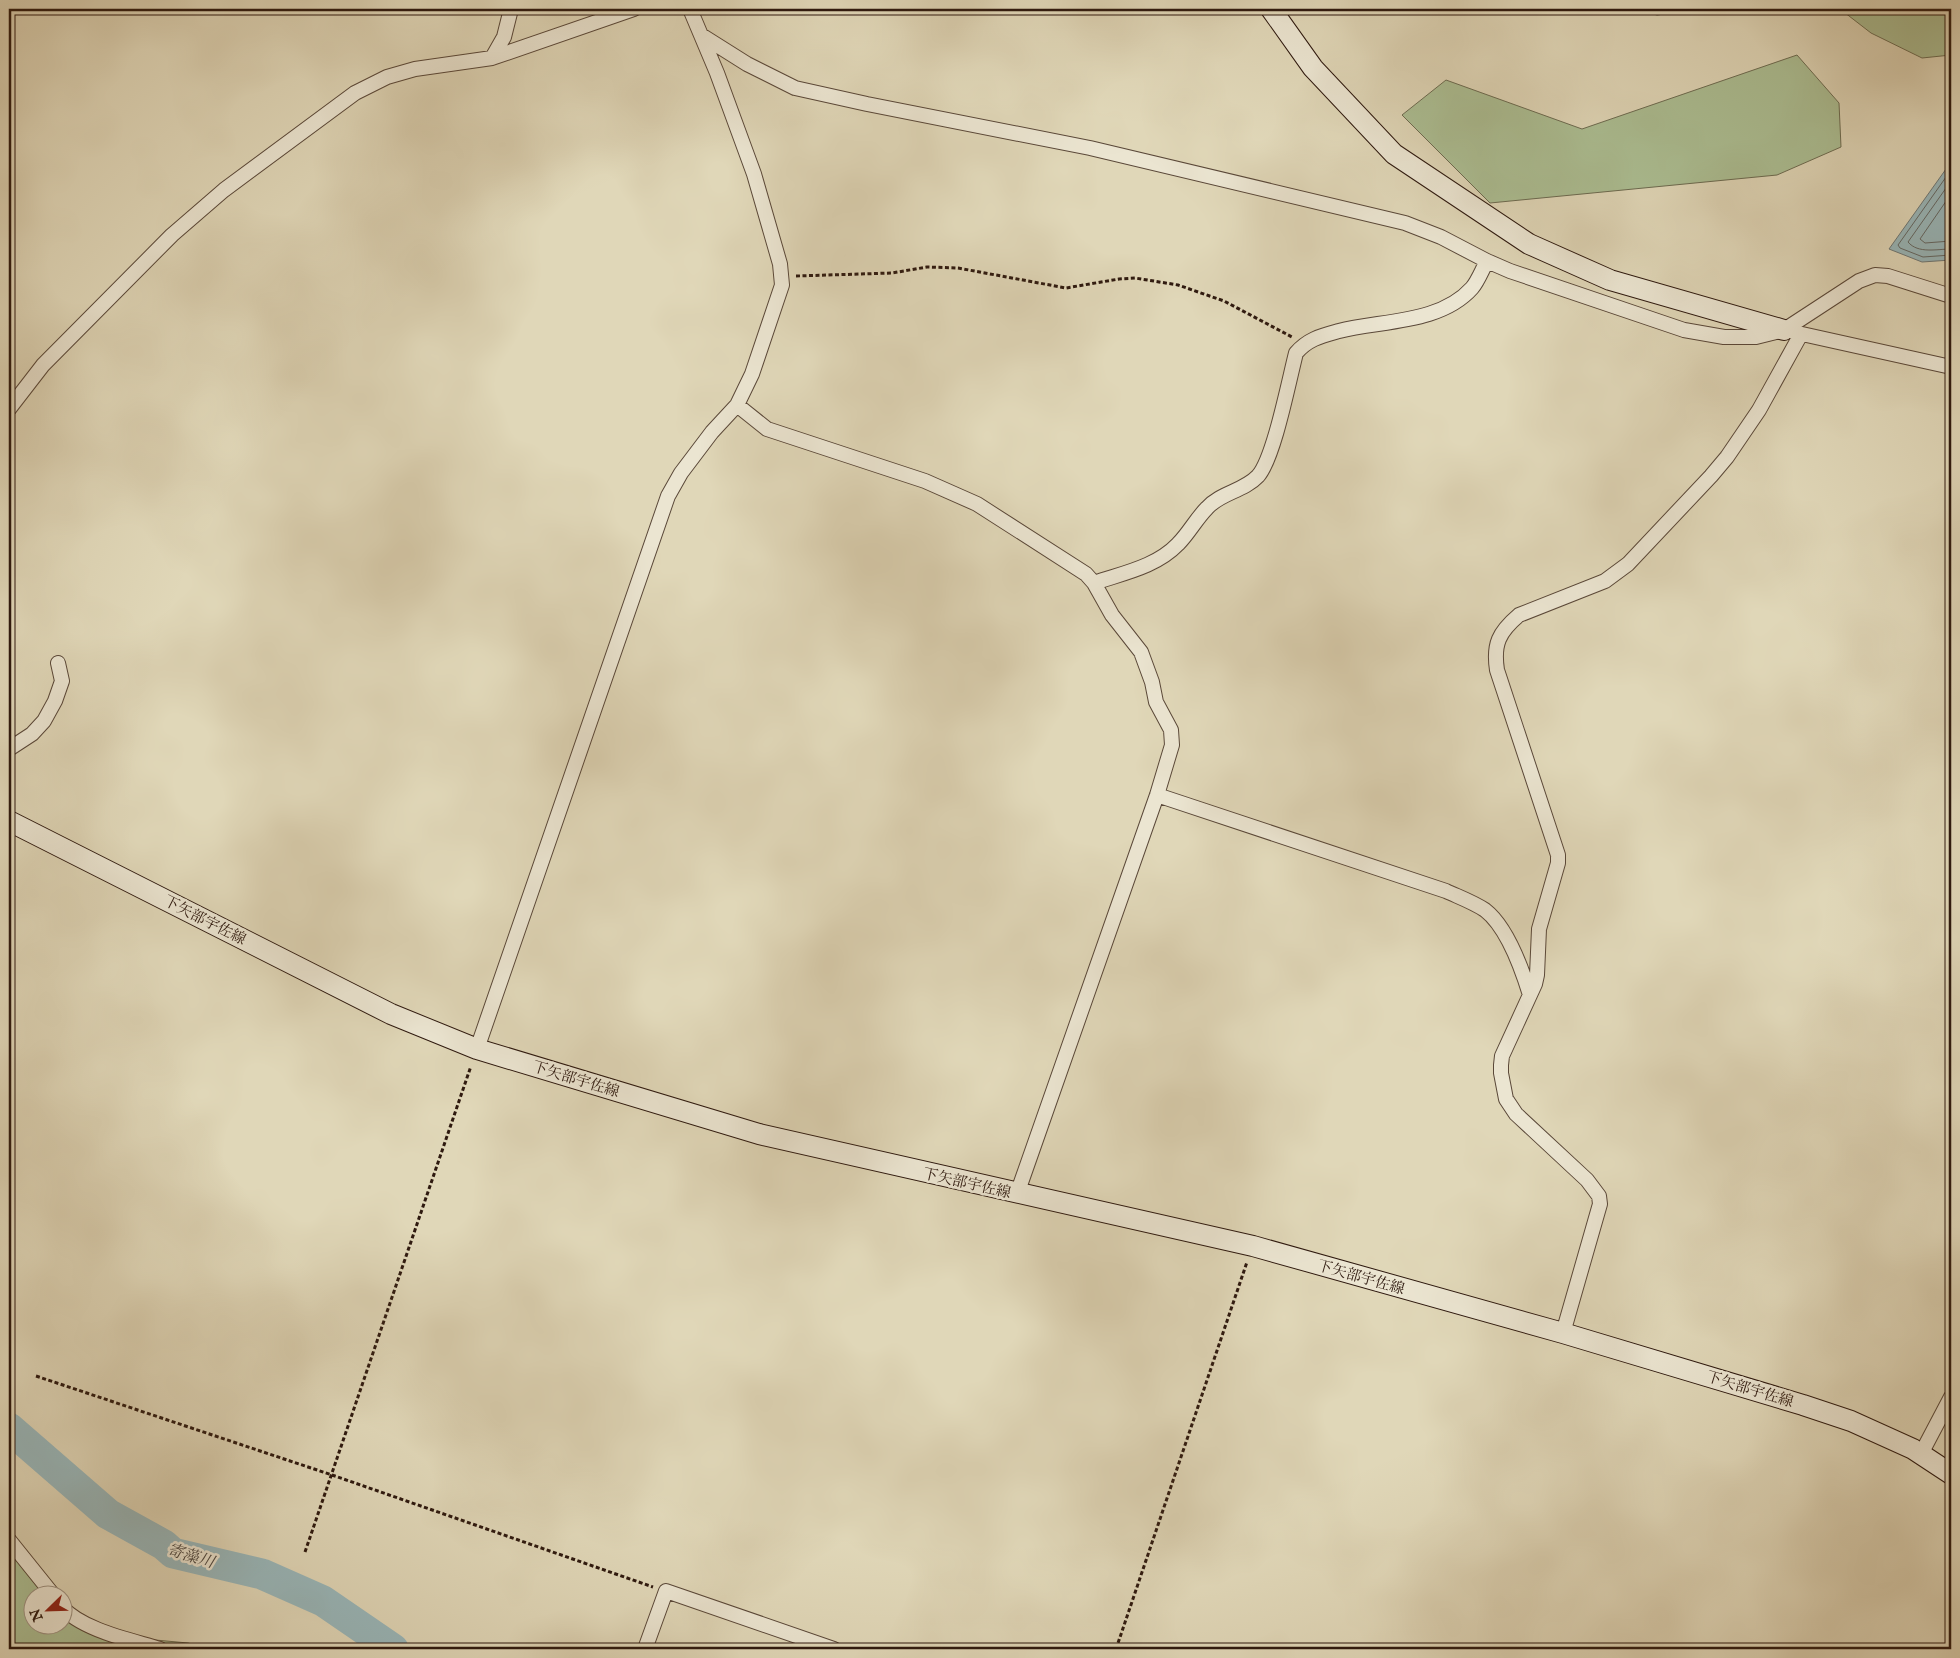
<svg xmlns="http://www.w3.org/2000/svg" width="1960" height="1658" viewBox="0 0 1960 1658" font-family="'IM FELL English','Noto Serif JP',serif">
<style>
.green{fill:#acbf94;stroke:#6d6c52}
.water{fill:#99b7ba;stroke:#6e7876}
.lines{fill:none;stroke-linecap:round;stroke-linejoin:round}
.shore{stroke:#646864;stroke-width:1}
.river{stroke:#99b7ba;stroke-width:31}
.street-casing{stroke:#5a4839;stroke-width:16}
.secondary-casing{stroke:#2e190f;stroke-width:22}
.path{stroke:#2e190f;stroke-width:3;stroke-dasharray:4 2.5;stroke-linecap:butt}
.street{stroke:#ebe5d1;stroke-width:14}
.secondary{stroke:#ebe5d1;stroke-width:20}
.labels{text-anchor:middle;stroke-width:5;stroke-linejoin:round;paint-order:stroke}
.street-label{font-size:15px;fill:#2e190f;stroke:#ebe5d1}
.water-label{font-size:16px;font-style:italic;fill:#4e4842;stroke:#ebe5d1}
</style>
<rect width="100%" height="100%" fill="#e0d7b8"/>
<filter id="stains"><feTurbulence type="fractalNoise" baseFrequency=".004" numOctaves="4"/><feColorMatrix values="0 0 0 0 .2 0 0 0 0 .09 0 0 0 0 .02 0 0 0 .5 -.17"/></filter>
<radialGradient id="worn" r=".72"><stop offset=".6" stop-color="#630" stop-opacity="0"/><stop offset="1" stop-color="#630" stop-opacity=".3"/></radialGradient>
<!-- green -->
<path class="green" d="M1636,9h63l-42,6z
M1840,9h111v46l-29,3 -51,-25z
M1797,55l42,48 2,44 -64,28 -287,28 -88,-88 44,-35 136,49z
M9,1537l14,16 21,42 -12,1v30h30l1,-11 27,19 98,9 22,6h-201z"/>
<!-- water -->
<path class="water" d="M1951,162v98l-29,2 -33,-13z"/>
<g class="lines">
<!-- shore -->
<path class="shore" d="M1951,170l-53,75 2,3 23,9 28,-2
M1951,181l-43,61c10,12 29,7 43,7
M1951,194l-31,45 5,4 26,-2"/>
<!-- river -->
<path class="river" d="M9,1428l99,86 56,31 9,8 89,21 61,27 70,48"/>
<!-- street casing -->
<g class="street-casing">
<path id="street" d="M701,35l46,29 48,24 72,16 223,44 315,75 36,14 46,24 23,10 174,59 40,7h32l28,-7 75,-49 16,-6 13,1 63,20
M492,58l12,-21 7,-28
M1793,332l158,35
M737,405l30,24 158,52 52,23 109,70 8,9 18,32 29,37 11,30 4,20 15,28 1,15 -15,50 -140,399
M9,409l34,-44 129,-130 52,-45 131,-97 32,-16 28,-8 77,-11 142,-49
M1094,583c29,-10 62,-16 84,-39 11,-11 18,-25 29,-36 13,-15 37,-17 51,-32 16,-18 31,-96 38,-123 12,-14 25,-17 43,-22 42,-11 101,-7 133,-43 6,-7 10,-18 15,-27
M9,749l23,-15 12,-13 11,-20 7,-20 -4,-18
M1157,795l289,96c13,6 27,11 39,19 22,17 37,59 45,85
M477,1049l191,-553 13,-23 31,-41 25,-27 15,-31 30,-89 -2,-21 -26,-90 -37,-101 -27,-64
M1563,1333l37,-129 -1,-8 -12,-16 -71,-66 -10,-15 -5,-26v-8l1,-9 33,-72 2,-9 2,-46 19,-66v-8l-61,-185c-4,-26 2,-38 22,-55l86,-34 23,-17 83,-88 16,-19 32,-47 42,-76
M1921,1454l30,-57
M9,1540l45,56
M62,1607c20,23 69,33 98,42
M645,1649l21,-58 168,58"/>
</g>
<!-- secondary casing -->
<g class="secondary-casing">
<path id="secondary" d="M1271,9l42,59 81,86 135,90 81,36 174,50
M9,821l382,193 86,35 282,85 494,112 310,87 240,72 48,16 62,28 38,25"/>
</g>
<!-- path -->
<path class="path" d="M796,276l96,-3 35,-6 31,1 108,20 53,-9 16,-1 43,7 46,16 68,36
M36,1376l296,99 321,112
M305,1552l166,-486
M1116,1649l131,-387"/>
<!-- street -->
<use href="#street" class="street"/>
<!-- secondary -->
<use href="#secondary" class="secondary"/>
</g>
<g class="labels">
<!-- street labels -->
<g class="street-label">
<text transform="translate(205 920) rotate(27)" y="5">下矢部宇佐線</text>
<text transform="translate(576 1079) rotate(17)" y="5">下矢部宇佐線</text>
<text transform="translate(967 1183) rotate(13)" y="5">下矢部宇佐線</text>
<text transform="translate(1361 1277) rotate(16)" y="5">下矢部宇佐線</text>
<text transform="translate(1750 1389) rotate(17)" y="5">下矢部宇佐線</text>
</g>
<!-- water labels -->
<g class="water-label">
<text transform="translate(191 1555) rotate(17)" y="6">寄藻川</text>
</g>
</g>
<!-- margin -->
<rect width="1960" height="1658" fill="none" stroke="#e0d7b8" stroke-width="30"/>
<rect x="10" y="10" width="1940" height="1638" fill="none" stroke="#2e190f" stroke-width="2.5"/>
<rect x="15" y="15" width="1930" height="1628" fill="none" stroke="#2e190f"/>
<!-- north arrow -->
<g transform="translate(48 1610) rotate(247)"><circle r="24" fill="#ebe5d1" stroke="#9f9383"/>
<path d="M0-4L9 19L0 12L-9 19Z" fill="#8f2418"/>
<text y="-8" font-size="14" font-weight="bold" text-anchor="middle" fill="#2e190f">N</text>
</g>
<rect width="100%" height="100%" filter="url(#stains)"/>
<rect width="100%" height="100%" fill="url(#worn)"/>
</svg>
